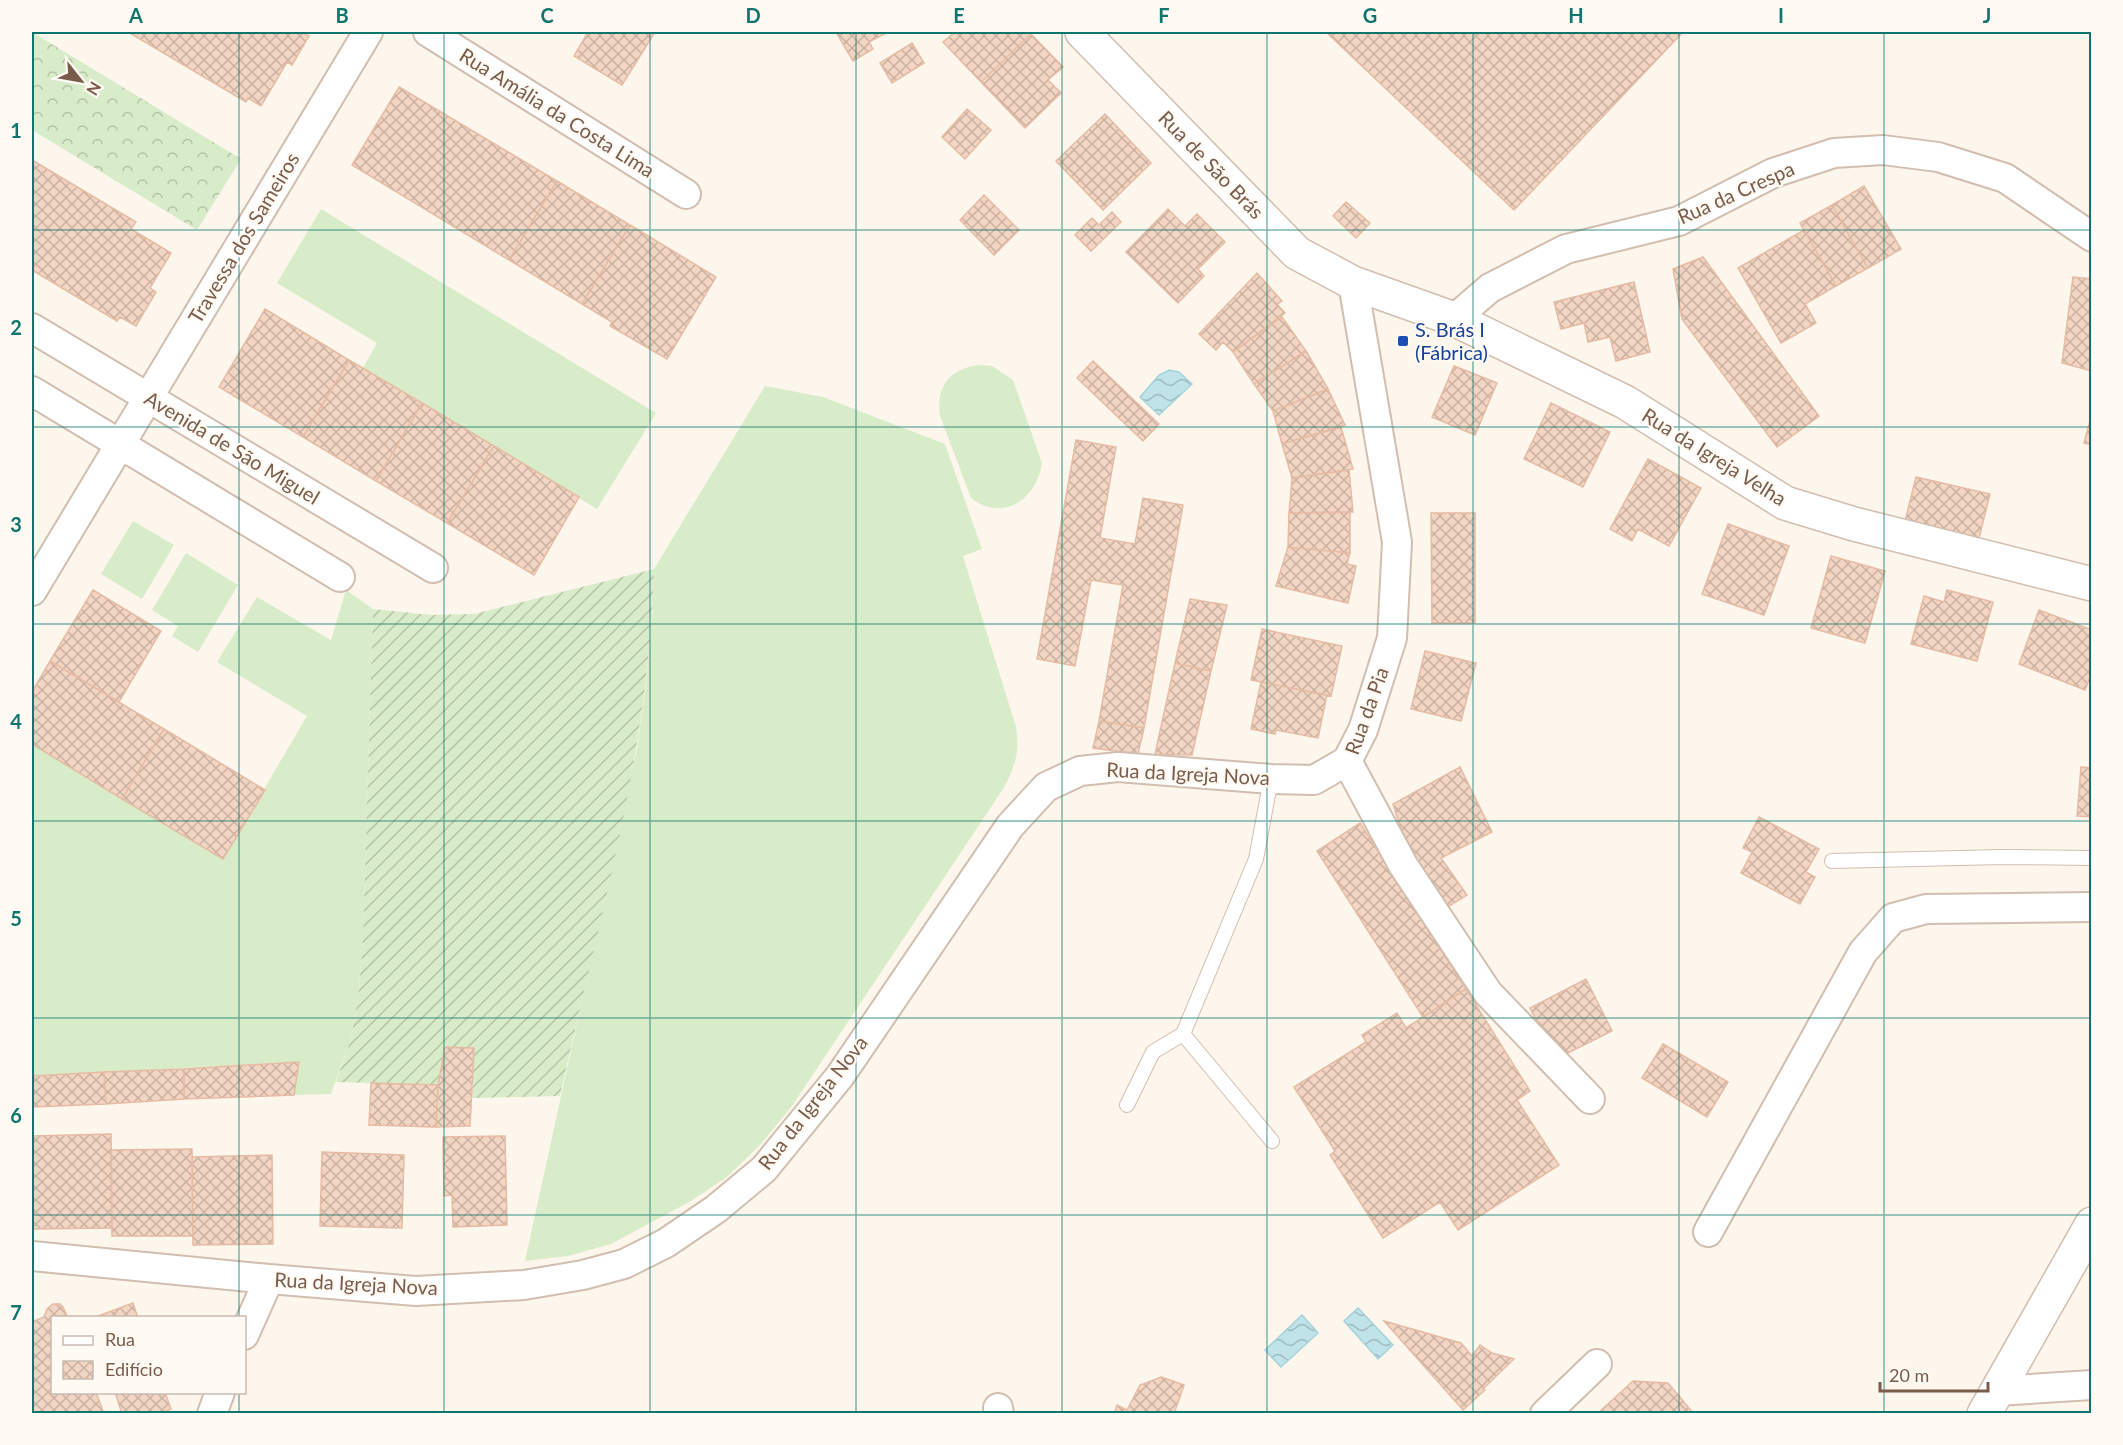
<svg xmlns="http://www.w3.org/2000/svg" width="2123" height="1445" viewBox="0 0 2123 1445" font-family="Lato,sans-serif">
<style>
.grass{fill:#d8ecc9}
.forest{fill:url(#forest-crowns)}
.garden{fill:url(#garden-furrows)}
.water{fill:url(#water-waves);stroke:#a5d3da;stroke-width:1.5}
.building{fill:url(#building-cross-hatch);stroke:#e6bba3;stroke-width:1.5}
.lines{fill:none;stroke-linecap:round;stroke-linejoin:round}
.service-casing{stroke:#d1beb0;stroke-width:16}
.minor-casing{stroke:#d1beb0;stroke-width:32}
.tertiary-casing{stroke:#d1beb0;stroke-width:36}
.service{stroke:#fff;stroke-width:14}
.minor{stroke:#fff;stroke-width:28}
.tertiary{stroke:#fff;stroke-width:33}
.grid{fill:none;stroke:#0f766e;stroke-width:1.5;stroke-opacity:0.55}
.transit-dot{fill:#1a4fb4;stroke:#fffaf3;stroke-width:2}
.labels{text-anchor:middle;stroke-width:4.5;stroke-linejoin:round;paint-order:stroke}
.street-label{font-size:20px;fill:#7a5c4d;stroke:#fffaf3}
.transit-label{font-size:20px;fill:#164399;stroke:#fffaf3;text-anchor:start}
.neatline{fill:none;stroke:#0f766e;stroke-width:2}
.grid-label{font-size:20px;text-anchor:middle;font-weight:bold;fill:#0f766e}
</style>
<defs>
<pattern id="forest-crowns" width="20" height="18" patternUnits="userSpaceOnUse" patternTransform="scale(1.5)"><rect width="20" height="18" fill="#d8ecc9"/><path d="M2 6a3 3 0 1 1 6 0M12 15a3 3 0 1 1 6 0" fill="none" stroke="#b4c2a5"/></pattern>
<pattern id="garden-furrows" width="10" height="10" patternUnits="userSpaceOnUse" patternTransform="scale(1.5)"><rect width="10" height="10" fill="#d8ecc9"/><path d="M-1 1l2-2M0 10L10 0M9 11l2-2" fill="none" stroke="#b4c2a5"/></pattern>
<pattern id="water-waves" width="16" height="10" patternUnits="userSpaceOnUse" patternTransform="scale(1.5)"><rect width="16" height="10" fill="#bfe3e8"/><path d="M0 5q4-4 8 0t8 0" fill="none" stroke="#a0bbbe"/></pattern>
<pattern id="building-cross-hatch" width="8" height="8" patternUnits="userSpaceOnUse" patternTransform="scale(1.5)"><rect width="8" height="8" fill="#f3d5c3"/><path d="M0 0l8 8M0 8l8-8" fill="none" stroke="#cab0a1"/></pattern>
</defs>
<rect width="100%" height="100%" fill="#fdf6ec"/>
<!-- grass -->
<path class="grass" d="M321,209l335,204 -59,96 -234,-141 14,-25 -100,-60z
M980,365l12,1 21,14 29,83c-5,36 -39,60 -71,35l-31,-82c-4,-30 10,-48 40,-51z
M765,386l58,11 122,47 37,105 -19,7 53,171c4,25 -1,41 -13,62l-211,317 -31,38 -34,33 -36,24 -80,43 -43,12 -43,5 112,-513 9,-63 7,-79 1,-37z
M133,521l41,24 -32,54 -41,-25z
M186,553l52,32 -40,67 -26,-16 6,-10 -26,-16z
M346,590l27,19 -10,327 -4,54 -8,49 -20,55 -37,1 5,-33 -267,14v-332l191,115 84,-143 -90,-54 40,-65 74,43z"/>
<!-- forest -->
<path class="forest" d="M32,32l209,127 -44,71 -165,-100z"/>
<!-- garden -->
<path class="garden" d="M654,569c-4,180 -56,353 -94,527l-88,2 2,-50 -29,-1 -7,38 -102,-3 15,-43 8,-49 4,-54 10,-327 58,6 43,-1z"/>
<!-- water -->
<path class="water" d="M1169,370l10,2 13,12 -33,31 -19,-18 19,-22z
M1358,1308l35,37 -15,14 -34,-38z
M1302,1315l16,18 -37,34 -16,-17z"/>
<!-- building -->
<path class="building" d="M128,32h173l8,4 -17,29 -5,-3 -26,44 -13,-8 -2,4z
M588,32h67l-33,53 -48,-29z
M836,32h52l-19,10 4,7 -20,12z
M955,32h73l3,2 -50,48 -38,-40z
M1326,32h357l-169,178z
M1031,34l32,33 -15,13 13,13 -36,35 -44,-46z
M912,43l12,20 -32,20 -12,-20z
M399,87l158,94 -48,79 -157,-95z
M967,109l24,21 -26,29 -23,-22z
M1105,114l46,49 -48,47 -47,-49z
M32,160l104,62 -5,7 40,24 -21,35 6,4 -20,34 -16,-9 -3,4 -85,-51z
M557,181l73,44 -48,79 -73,-44z
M1864,186l37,63 -33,19 -36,-63z
M984,195l35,35 -25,25 -34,-35z
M1346,202l24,21 -14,15 -23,-22z
M1832,205l36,63 -32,18 -36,-63z
M1168,209l17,17 12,-12 28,28 -27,27 6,7 -26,27 -52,-51z
M1112,212l9,10 -30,29 -16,-16 17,-17 7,7z
M630,225l86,52 -49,82 -57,-33 2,-4 -30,-18z
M1804,230l32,56 -31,18 11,19 -35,20 -43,-75z
M1703,257l116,159 -42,31 -95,-128 -9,-50z
M1257,273l25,28 -5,3 8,9 -52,39 -10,-10 -7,8 -17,-16z
M2073,277l19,2v92l-30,-8z
M1634,282l16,70 -34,9 -6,-24 -22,5 -4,-19 -23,6 -7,-27z
M265,309l84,51 -46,77 -84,-50z
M1282,317l24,34 -52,33 -21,-32z
M1306,351l22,38 -55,22 -19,-27z
M349,360l73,43 -46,78 -73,-44z
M1093,361l66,63 -16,17 -66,-63z
M1454,366l43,17 -22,52 -43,-18z
M1328,389l17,36 -63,19 -9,-33z
M422,403l72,43 -47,77 -71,-42z
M1551,403l59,29 -27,55 -59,-28z
M2092,413v32l-8,-2z
M1341,427l12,42 -61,9 -10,-34z
M1076,440l40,7 -16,91 35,6 8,-46 40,7 -39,223 -45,-7 24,-136 -32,-5 -16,86 -38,-7z
M494,446l85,51 -45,78 -87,-52z
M1648,459l53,29 -32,58 -31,-17 -6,12 -22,-12z
M1349,470l4,42 -64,1 3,-35z
M1916,477l74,17 -11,44 -74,-17z
M1350,512v41l-62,-6 1,-34z
M1431,513h44v110h-43z
M1728,524l61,22 -25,69 -62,-21z
M1288,547l62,6 -3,11 9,2 -8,37 -72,-17z
M1831,556l54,15 -20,72 -54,-15z
M93,590l68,41 -42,71 -69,-41z
M1947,590l46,12 -16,59 -66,-17 13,-48 20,6z
M1190,599l37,6 -16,66 -36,-8z
M2039,610l53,20v42l-7,18 -66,-26z
M1262,629l80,17 -11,50 -80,-16z
M1425,651l51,12 -15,58 -50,-12z
M50,661l114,68 -42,70 -90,-55v-52z
M1175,663l36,8 -19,84 -37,-1z
M1261,682l66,13 -9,43 -42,-8 -1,4 -24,-5z
M1099,721l45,7 -6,26 -45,-6z
M164,729l101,61 -42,69 -101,-60z
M1460,767l32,65 -51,26 26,37 -29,18 -23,-38 -22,-71z
M2081,767l11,1v49l-15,-1z
M1759,817l60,32 -13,23 9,5 -15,27 -59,-31 11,-21 -9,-4z
M1360,823l106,166 -43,28 -106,-166z
M1586,979l26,52 -56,28 -26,-51z
M1466,989l64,102 -13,9 42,65 -101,65 -18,-28 -57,36 -53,-83 5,-4 -41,-64 72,-45 -4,-7 35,-22 9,15z
M1663,1044l65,38 -21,35 -65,-39z
M445,1047l29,1 -4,78 -34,1 2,-42z
M299,1062l-5,33 -110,4v-30z
M184,1069v30l-78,5 -2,-32z
M104,1072l2,32 -74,3v-31z
M371,1083l67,2 -2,42 -67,-2z
M111,1134l1,94 -80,1v-93z
M505,1136l2,89 -54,2 -1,-32 -8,1 -1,-59z
M192,1149l1,87h-81l-1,-86z
M322,1152l82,3 -2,73 -82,-2z
M272,1155l1,89 -80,1 -1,-88z
M133,1303l5,15h-45z
M53,1304h7l3,3 5,11h-16v74h44l8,22h-72v-92l12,-5 3,-8z
M1384,1321l77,22 11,13 8,-11 12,8 22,6 -31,30 2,1 -22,20z
M1161,1377l23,8 -10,29h-60l3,-9 10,5 13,-25z
M1633,1381l35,2 26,31h-97z
M115,1392h50l6,17 -12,5h-37z"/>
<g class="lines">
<!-- service casing -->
<g class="service-casing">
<path id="service" d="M1271,779l-15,80 -73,175 89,107
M1832,861l170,-4 90,1
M1127,1105l26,-53 30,-18"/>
</g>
<!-- minor casing -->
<g class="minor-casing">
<path id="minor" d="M428,32l258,162
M1454,319l36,-31 76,-39 113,-28 94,-48 61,-20 49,-3 55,7 67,21 87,59
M32,328l401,240
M32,391l308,186
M32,591l336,-559
M1347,761l16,-31 29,-92 5,-96 -44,-259
M1347,761l56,104 85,128 102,106
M1708,1232l155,-280 30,-34 33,-9 166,-2
M32,1256l237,23 147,12 108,-6 59,-10 41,-11 42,-21 50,-34 48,-40 76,-93 170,-250 36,-39 34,-16 38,-4 153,12 43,1 33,-19
M244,1335l25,-56
M1997,1391l95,-6
M998,1408l1,6
M212,1414l8,-22
M1545,1414l52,-50"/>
</g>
<!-- tertiary casing -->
<g class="tertiary-casing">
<path id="tertiary" d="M1082,32l215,221 56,30 101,36 171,83 160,101 69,21 238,60
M1984,1414l108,-190"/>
</g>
<!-- service -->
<use href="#service" class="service"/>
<!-- minor -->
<use href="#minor" class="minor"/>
<!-- tertiary -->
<use href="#tertiary" class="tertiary"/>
</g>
<!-- grid -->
<path class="grid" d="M239,32v1286M444,32v1382M650,32v1382M856,32v1382M1062,32v1382M1267,32v1382M1473,32v1382M1679,32v1382M1884,32v1382M32,230h2060M32,427h2060M32,624h2060M32,821h2060M32,1018h2060M32,1215h2060M239,1392v22"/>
<!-- markers -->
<rect class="transit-dot" x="1397" y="335" width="12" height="12" rx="3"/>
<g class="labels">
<!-- street labels -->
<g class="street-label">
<text transform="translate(557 113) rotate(32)" y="7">Rua Amália da Costa Lima</text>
<text transform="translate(1211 165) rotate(46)" y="7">Rua de São Brás</text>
<text transform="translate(1736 193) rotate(-24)" y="7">Rua da Crespa</text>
<text transform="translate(244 238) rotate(-59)" y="7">Travessa dos Sameiros</text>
<text transform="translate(232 448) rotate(31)" y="7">Avenida de São Miguel</text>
<text transform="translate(1714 457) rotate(32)" y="7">Rua da Igreja Velha</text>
<text transform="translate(1367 711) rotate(-70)" y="7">Rua da Pia</text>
<text transform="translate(1188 774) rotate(3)" y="7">Rua da Igreja Nova</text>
<text transform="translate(813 1103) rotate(-52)" y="7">Rua da Igreja Nova</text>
<text transform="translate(356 1284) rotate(3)" y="7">Rua da Igreja Nova</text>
</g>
<!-- transit labels -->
<g class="transit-label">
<text x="1415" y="337">S. Brás I<tspan x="1415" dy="23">(Fábrica)</tspan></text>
</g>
</g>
<!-- border -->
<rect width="2123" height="1445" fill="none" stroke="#fffaf3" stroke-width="66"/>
<!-- legend -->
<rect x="51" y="1316" width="195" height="78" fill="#fffaf3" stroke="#cabbb1" stroke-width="1.5"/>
<rect x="63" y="1336" width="30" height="9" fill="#ffffff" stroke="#cabbb1" stroke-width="1.5"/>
<text x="105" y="1346" font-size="18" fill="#7a5c4d">Rua</text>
<rect x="63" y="1361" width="30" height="18" fill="url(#building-cross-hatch)" stroke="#cabbb1" stroke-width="1.5"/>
<text x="105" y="1376" font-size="18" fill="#7a5c4d">Edifício</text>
<!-- north arrow -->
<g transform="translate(81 81) rotate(121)" stroke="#fffaf3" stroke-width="4.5" paint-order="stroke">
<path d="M0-4.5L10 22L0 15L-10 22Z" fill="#7a5c4d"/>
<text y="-9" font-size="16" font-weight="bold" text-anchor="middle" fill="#7a5c4d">N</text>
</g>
<!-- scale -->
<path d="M1880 1382v9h108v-9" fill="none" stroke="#7a5c4d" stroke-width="3"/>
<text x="1889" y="1382" font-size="18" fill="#7a5c4d" stroke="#fffaf3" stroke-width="4.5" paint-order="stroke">20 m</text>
<rect x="33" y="33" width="2057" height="1379" class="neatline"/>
<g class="grid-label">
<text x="136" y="23">A</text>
<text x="342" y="23">B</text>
<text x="547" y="23">C</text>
<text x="753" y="23">D</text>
<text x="959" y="23">E</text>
<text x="1164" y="23">F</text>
<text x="1370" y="23">G</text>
<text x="1576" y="23">H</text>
<text x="1781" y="23">I</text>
<text x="1987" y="23">J</text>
<text x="16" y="138">1</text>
<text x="16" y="335">2</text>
<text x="16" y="532">3</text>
<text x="16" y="729">4</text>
<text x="16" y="926">5</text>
<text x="16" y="1123">6</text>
<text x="16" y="1320">7</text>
</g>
</svg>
